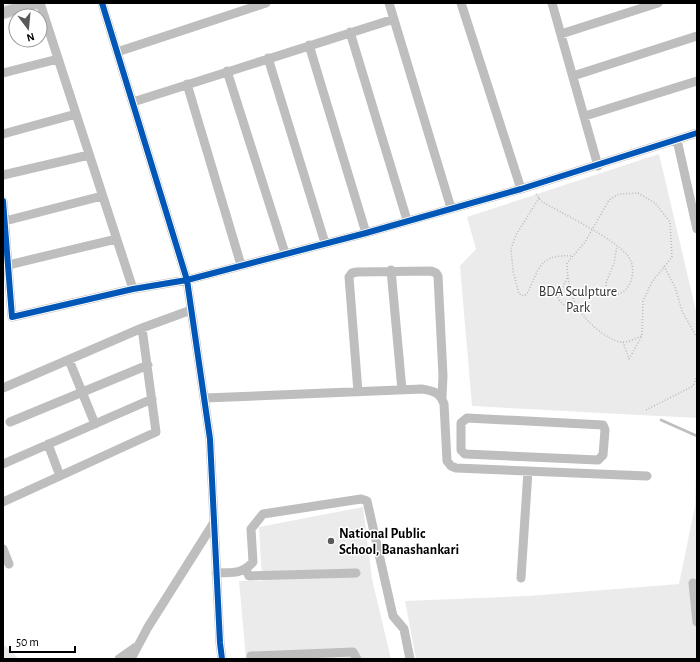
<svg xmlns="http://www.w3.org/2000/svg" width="700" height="662" viewBox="0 0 700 662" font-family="'Alegreya Sans',sans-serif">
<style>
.green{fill:#ebebeb}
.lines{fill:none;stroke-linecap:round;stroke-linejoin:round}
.stream{stroke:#bebebe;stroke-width:2.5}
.major-casing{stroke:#dbdbdb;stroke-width:13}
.path{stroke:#b9b9b9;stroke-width:1.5;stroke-dasharray:1 2;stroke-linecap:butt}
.minor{stroke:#bebebe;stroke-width:9}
.major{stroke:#bebebe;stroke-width:11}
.cycleway-casing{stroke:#fff;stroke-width:8}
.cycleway{stroke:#0057b8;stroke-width:6}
.poi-dot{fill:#595959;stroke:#fff;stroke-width:1.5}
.labels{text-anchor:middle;stroke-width:3;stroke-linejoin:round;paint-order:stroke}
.park-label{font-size:14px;fill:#323232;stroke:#fff}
.poi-label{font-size:14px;font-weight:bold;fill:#000;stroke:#fff;text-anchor:start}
</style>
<rect width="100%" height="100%" fill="#fff"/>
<!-- green -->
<path class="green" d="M659,154l38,161v103l-225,-12 -12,-140 16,-17 -9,-32z
M697,438v221h-281l-11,-58 123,-5 151,-12 16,-78z
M363,507l9,72 19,80h-145l-7,-78h23l-3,-54z
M3,644l16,15h-16z"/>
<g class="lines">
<!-- stream -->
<path class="stream" d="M661,420l36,16"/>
<!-- major casing -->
<g class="major-casing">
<path id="major" d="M3,13l33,-10"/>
</g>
<!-- path -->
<path class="path" d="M638,193l17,10 15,19 2,35 -20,25 -9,19 -1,35c-6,2 -14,7 -21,6 -7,-1 -13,-5 -19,-9 -26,-19 -34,-38 -35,-70l18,-21 24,-42 10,-6z
M536,194l5,7c22,13 71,36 86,54 14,15 0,51 -21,35v-7l8,-20 3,-17
M539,198l-23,37 -5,14 2,22 6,23 5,2 3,-2c12,-25 12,-40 44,-38
M664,266l11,21 7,24 15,27
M567,278l-9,20c4,8 11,9 19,11
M623,342l6,17 13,-23
M646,410l47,-24 4,-10"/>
<!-- minor -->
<path class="minor" d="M40,3l93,286
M102,3l85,277 23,159 10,204 2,16
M389,3l62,205
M461,3l60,186
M552,3l46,163
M350,32l57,188
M561,34l97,-31
M309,45l57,188
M117,52l149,-49
M268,58l57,185
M227,71l58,182
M3,73l55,-14
M573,76l124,-40
M187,84l54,181
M133,102l261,-83
M585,116l112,-35
M3,134l73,-20
M677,140l20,89
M3,175l86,-20
M3,201l9,116 121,-28 54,-9 179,-47 155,-44 176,-56
M5,221l97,-25
M8,265l108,-26
M391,270l11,120
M69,360l26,64
M3,388l139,-60 49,-18
M358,392l-9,-115 3,-4 5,-1 74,-1 5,2 2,3 5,100 -1,21
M205,398l217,-9c11,2 18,3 22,15l3,57 4,5 5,2 191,8
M467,418l136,7 2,5 -2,25 -5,5 -133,-6 -4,-4v-27z
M10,422l138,-57
M48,444l12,32
M3,464l149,-65
M3,502l153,-70 -14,-104
M3,549l6,15
M246,570l3,6 107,-3
M216,573c16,-1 25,2 37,-11l-2,-33 12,-15 98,-15 6,2 26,115 11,13 6,30
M521,578l7,-107
M693,583l4,39
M119,659l17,-12
M131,659l17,-32 65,-103
M251,659v-3l102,-4 4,7"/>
<!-- major -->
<use href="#major" class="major"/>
<!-- cycleway casing -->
<g class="cycleway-casing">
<path id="cycleway" d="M102,3l85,277 23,159 10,204 2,16
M3,201l9,116 121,-28 54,-9 179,-47 155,-44 176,-56"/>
</g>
<!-- cycleway -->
<use href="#cycleway" class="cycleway"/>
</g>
<!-- markers -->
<circle class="poi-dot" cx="331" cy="541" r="4"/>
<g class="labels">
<!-- park labels -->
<g class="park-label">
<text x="578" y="296">BDA Sculpture<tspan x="578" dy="16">Park</tspan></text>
</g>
<!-- poi labels -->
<g class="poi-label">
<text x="339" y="538">National Public<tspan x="339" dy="16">School, Banashankari</tspan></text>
</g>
</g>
<!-- border -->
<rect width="700" height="662" fill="none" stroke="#000000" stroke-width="8"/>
<!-- north arrow -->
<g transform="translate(28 28) rotate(164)"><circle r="19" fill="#ffffff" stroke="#999999"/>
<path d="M0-3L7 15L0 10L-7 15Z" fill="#595959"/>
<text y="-6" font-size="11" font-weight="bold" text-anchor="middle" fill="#000000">N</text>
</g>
<!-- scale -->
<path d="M10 646v6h65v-6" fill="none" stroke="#000000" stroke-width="2"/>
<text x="16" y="646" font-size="12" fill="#000000" stroke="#ffffff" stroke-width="3" paint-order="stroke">50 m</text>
</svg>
